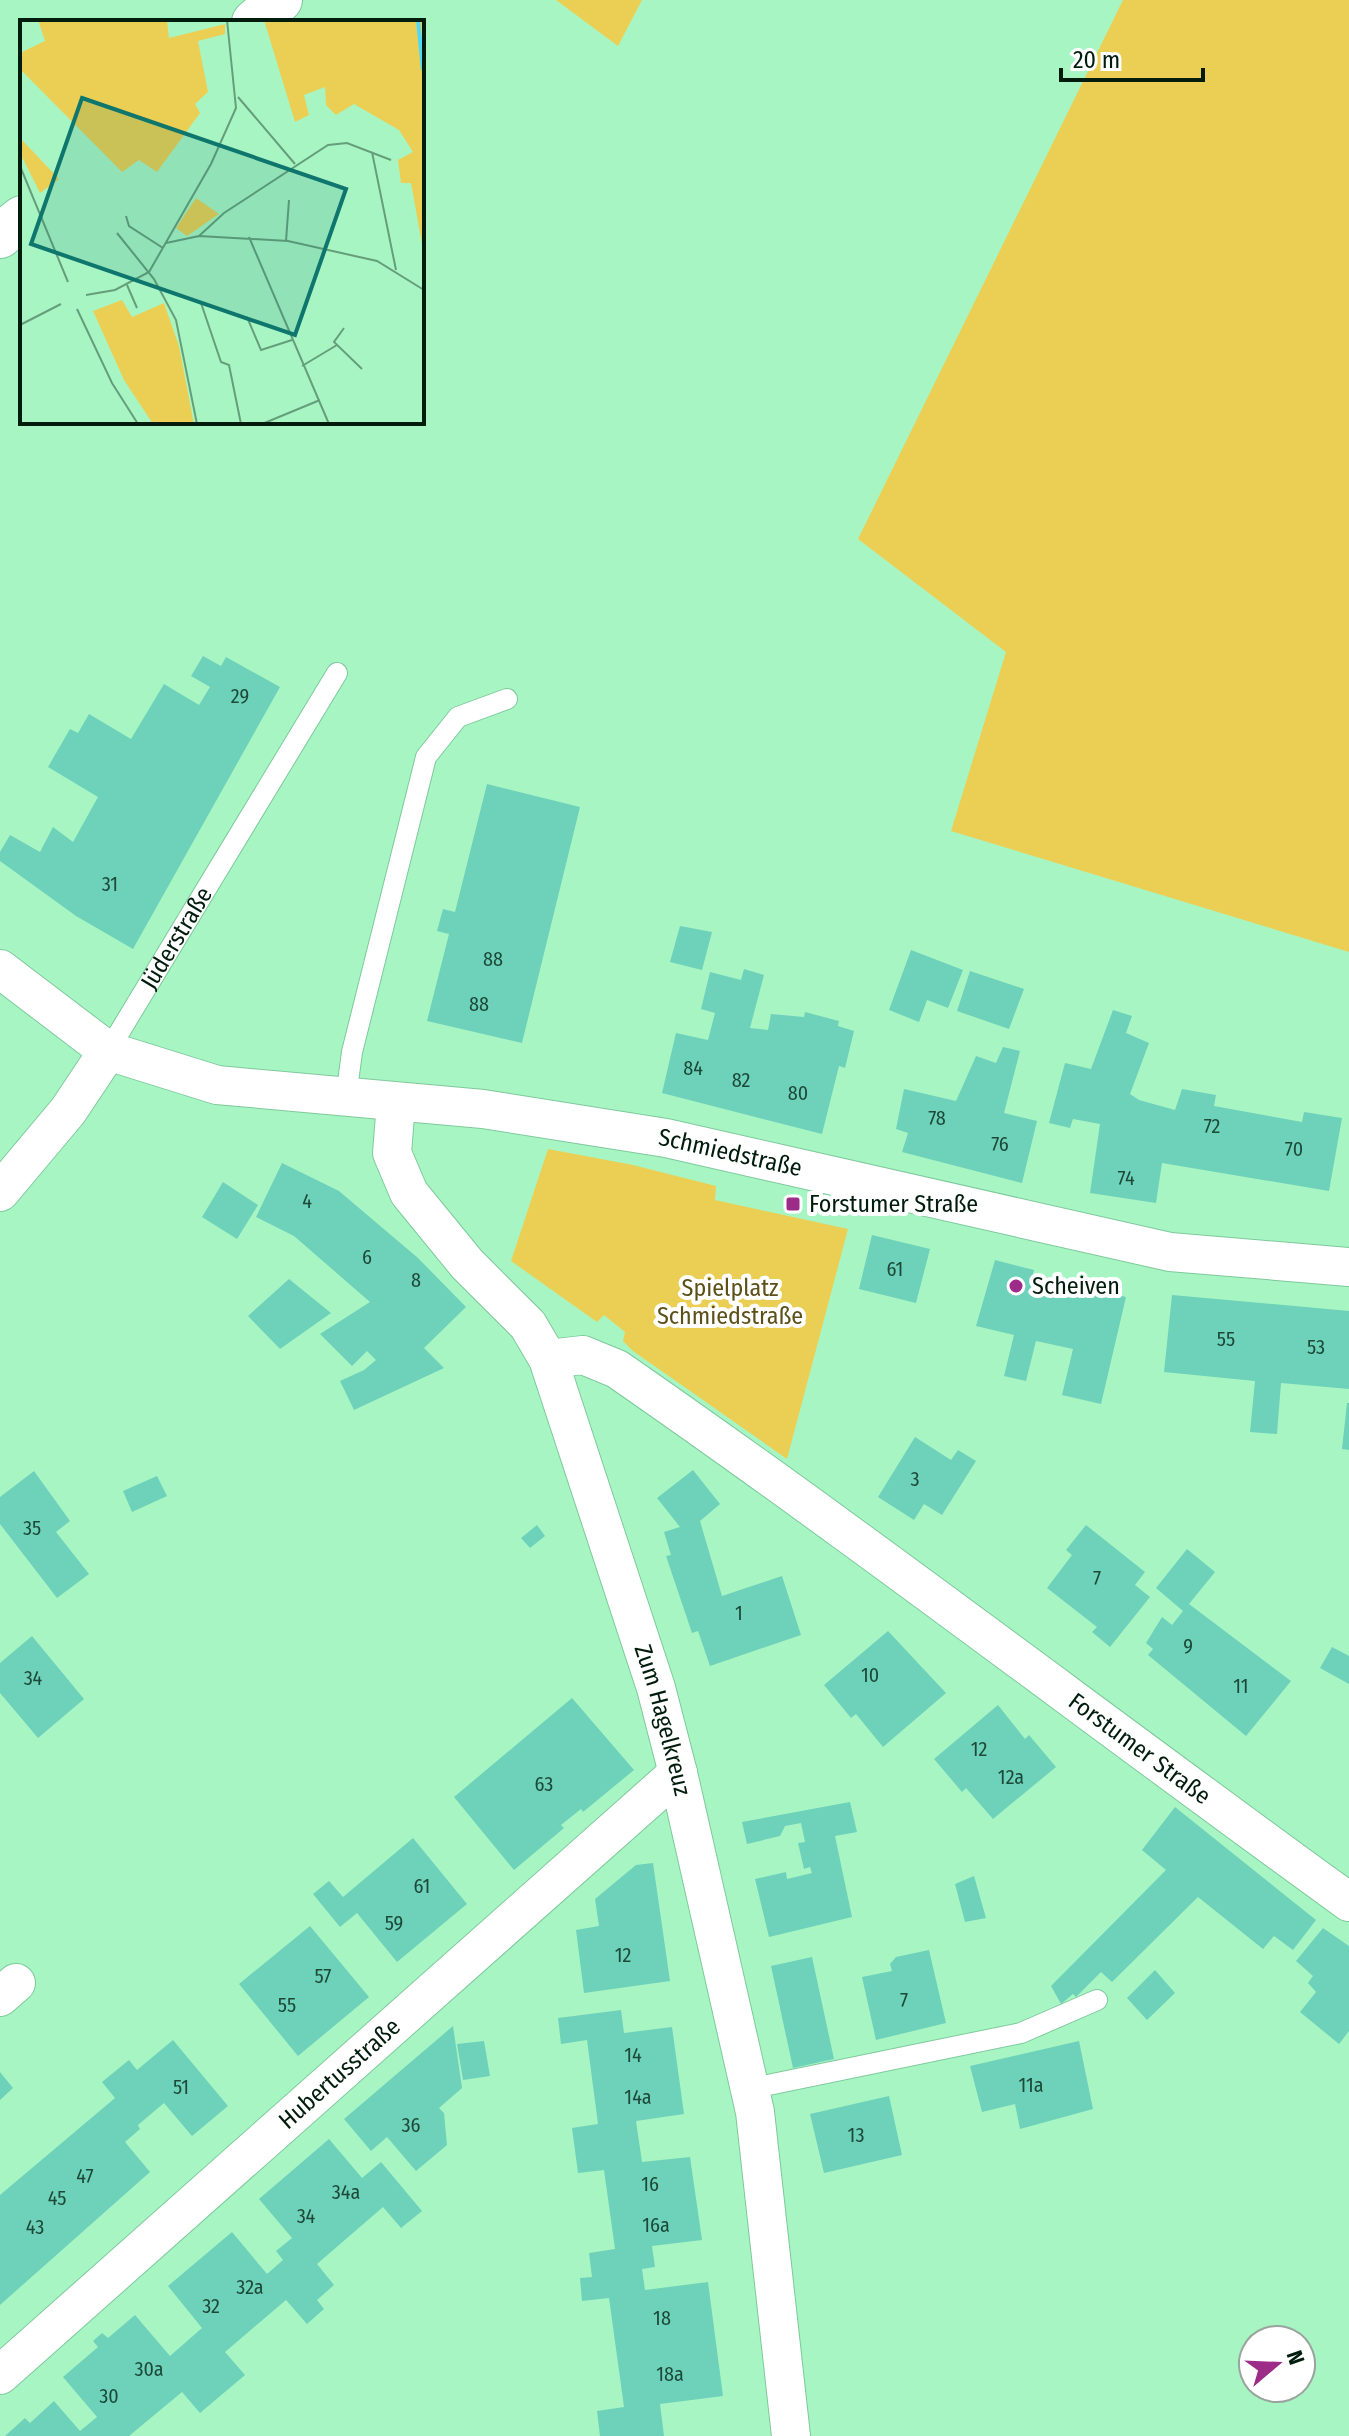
<svg xmlns="http://www.w3.org/2000/svg" width="1349" height="2436" viewBox="0 0 1349 2436" font-family="'Fira Sans Condensed',sans-serif">
<style>
.green{fill:#ebcf54}
.building{fill:#6ed1ba}
.lines{fill:none;stroke-linecap:round;stroke-linejoin:round}
.lane-casing{stroke:#7ec99b;stroke-width:22}
.street-casing{stroke:#7ec99b;stroke-width:40}
.secondary-casing{stroke:#7ec99b;stroke-width:46}
.lane{stroke:#fff;stroke-width:20}
.street{stroke:#fff;stroke-width:38}
.secondary{stroke:#fff;stroke-width:44}
.poi-dot{fill:#9d2b88;stroke:#fff;stroke-width:3}
.labels{text-anchor:middle;stroke-width:8;stroke-linejoin:round;paint-order:stroke}
.number-label{font-size:20px;fill:#1c4938}
.street-label{font-size:24px;fill:#001c0c;stroke:#fff}
.poi-label{font-size:24px;fill:#001c0c;stroke:#fff;text-anchor:start}
.park-label{font-size:24px;fill:#5c4f18;stroke:#fff}
.inset-river{fill:none;stroke:#4ed9f9;stroke-width:4}
.inset-road{fill:none;stroke:#659e7a;stroke-width:2}
.view{fill:#0f766e;fill-opacity:0.15;stroke:#0f766e;stroke-width:4}
.inset-edge{fill:none;stroke:#001c0c;stroke-width:4}
</style>
<rect width="100%" height="100%" fill="#a8f5c4"/>
<!-- green -->
<path class="green" d="M556,0h86l-24,46z
M1123,0h226v952l-398,-121 55,-179 -148,-113z
M548,1149l85,16 83,21 -1,14 133,29 -61,230 -154,-108 -10,-10 2,-9 -21,-17 -7,7 -86,-61z"/>
<!-- building -->
<path class="building" d="M203,656l18,10 5,-9 54,30 -147,262 -57,-33 -76,-55v-9l10,-17 30,17 13,-25 20,15 25,-45 -50,-30 22,-38 8,4 11,-19 42,25 33,-55 35,21 11,-18 -19,-11z
M487,784l93,23 -58,236 -95,-22 22,-87 -12,-3 6,-22 12,3z
M680,926l32,6 -10,38 -32,-8z
M911,950l52,20 -15,38 -21,-8 -8,22 -30,-12z
M744,969l20,6 -14,53 18,2 3,-16 33,3 1,-5 34,9 -1,5 16,5 -9,37 -6,-2 -17,68 -160,-41 14,-60 32,7 7,-27 -14,-4 9,-37 31,8z
M970,971l54,18 -15,40 -52,-18z
M1113,1010l19,6 -6,17 23,10 -19,51 9,6 36,10 7,-21 34,6 -2,11 88,16 2,-10 38,6 -13,73 -167,-28 -6,40 -66,-10 10,-69 -27,-5 -3,9 -21,-5 16,-60 26,6z
M1003,1047l17,4 -16,62 33,8 -15,62 -120,-31 6,-19 -12,-4 8,-40 52,12 20,-45 20,7z
M282,1163l57,28 79,67 48,49 -42,41 20,20 -90,42 -14,-29 24,-11 12,-10 -9,-9 -15,15 -32,-32 50,-32 -76,-66 -38,-19z
M223,1182l35,23 -21,34 -35,-22z
M872,1235l58,14 -14,54 -57,-14z
M995,1260l39,10 -1,4 93,23 -25,107 -39,-9 11,-46 -37,-8 -10,40 -22,-5 10,-41 -38,-9z
M289,1279l42,34 -51,36 -32,-33z
M1172,1295l177,16v78l-68,-6 -4,51 -27,-2 5,-51 -91,-9z
M1347,1403h2v47l-7,-1z
M915,1437l36,23 7,-10 18,11 -34,54 -18,-11 -10,16 -36,-23z
M693,1470l27,34 -20,17 22,75 60,-20 19,59 -91,31 -12,-35 -6,2 -26,-77 5,-1 -7,-23 16,-5 -23,-29z
M34,1471l36,50 -14,11 33,42 -32,24 -57,-74v-27z
M157,1476l10,20 -35,16 -9,-21z
M537,1525l8,11 -15,12 -9,-10z
M1086,1525l59,47 -10,13 15,12 -40,50 -18,-15 5,-5 -50,-39 25,-33 -6,-5z
M1187,1549l28,23 -26,32 102,77 -45,55 -98,-81 5,-6 -7,-6 16,-26 10,8 11,-14 -27,-23z
M888,1631l58,62 -63,54 -27,-33 -5,4 -27,-33z
M32,1636l52,63 -46,39 -38,-45v-30z
M1332,1647l17,9v28l-29,-16z
M572,1698l62,72 -51,42 -2,-3 -20,16 3,3 -50,42 -60,-73z
M998,1705l27,34 4,-4 27,32 -63,52 -27,-31 -4,4 -28,-33z
M850,1802l7,30 -22,4 17,81 -83,20 -14,-58 31,-7 1,7 25,-6 -2,-6 -6,2 -6,-26 7,-1 -4,-19 -16,3 -5,10 -33,8 -5,-22z
M1175,1807l141,113 -23,30 -19,-14 -11,13 -65,-52 -86,85 -11,-10 -25,25 -3,-3 -12,10 -10,-18 115,-116 -24,-20z
M413,1838l54,66 -70,58 -40,-49 -17,14 -27,-33 16,-13 14,16z
M653,1863l17,118 -86,12 -8,-63 23,-4 -4,-27 41,-34z
M974,1876l12,42 -21,4 -10,-38z
M310,1926l59,71 -71,59 -59,-72z
M1323,1928l26,18v85l-10,13 -39,-32 16,-20 -8,-9 5,-7 -17,-15z
M929,1950l17,73 -70,17 -14,-63 30,-6 -2,-7 6,-7z
M812,1957l22,102 -41,9 -22,-102z
M1155,1970l20,23 -28,27 -20,-22z
M621,2010l3,23 48,-6 12,87 -48,7 6,41 48,-5 12,83 -50,6 3,21 -13,2 3,21 63,-8 15,114 -63,8 4,32h-64l-3,-25 27,-4 -15,-109 -27,3 -2,-23 12,-1 -3,-24 26,-4 -11,-79 -26,3 -6,-45 26,-4 -11,-84 -26,4 -3,-26z
M453,2026l9,62 -23,20 5,5 3,32 -31,26 -29,-34 -16,14 -27,-32z
M173,2040l55,66 -36,30 -28,-33 -26,22 2,4 -15,13 25,30 -150,133v-110l115,-97 -13,-16 27,-22 8,10z
M484,2041l6,35 -27,4 -6,-36z
M1079,2041l14,68 -73,20 -5,-25 -33,8 -12,-46z
M0,2072l13,16 -13,12z
M889,2096l13,59 -78,18 -14,-59z
M329,2139l33,39 19,-16 41,49 -21,17 -18,-21 -66,57 17,21 -17,15 7,9 -17,15 -21,-24 -61,52 20,23 -45,38 -18,-21 -53,44h-124l20,-18 5,5 24,-22 26,30 17,-14 -34,-40 35,-30 -5,-6 9,-8 6,5 27,-23 35,41 32,-28 -34,-42 64,-54 35,42 16,-14 -7,-9 16,-13 -33,-39z"/>
<g class="lines">
<!-- lane casing -->
<g class="lane-casing">
<g id="lane">
<path id="s1" d="M108,1051l229,-378"/>
<path d="M346,1097l6,-45 74,-295 32,-40 49,-18"/>
<path d="M749,2089l272,-56 76,-33"/>
</g>
</g>
<!-- street casing -->
<g class="street-casing">
<g id="street">
<path id="s2" d="M0,969l108,82 109,34 266,24 183,29 504,114 179,15"/>
<path id="s3" d="M396,1103l-4,50 17,40 58,71 61,61 20,34 108,329 22,85 77,339 36,324"/>
<path d="M0,1192l68,-81 40,-60"/>
<path id="s4" d="M548,1359l35,-4 34,14c248,172 487,356 732,533"/>
<path d="M0,1997l16,-14"/>
<path id="s5" d="M0,2375l678,-602"/>
</g>
</g>
<!-- secondary casing -->
<g class="secondary-casing">
<path id="secondary" d="M254,22l26,-22
M0,236l22,-18"/>
</g>
<!-- lane -->
<use href="#lane" class="lane"/>
<!-- street -->
<use href="#street" class="street"/>
<!-- secondary -->
<use href="#secondary" class="secondary"/>
</g>
<!-- markers -->
<g class="poi-dot">
<rect x="785" y="1196" width="16" height="16" rx="4"/>
<circle cx="1016" cy="1286" r="8"/>
</g>
<g class="labels">
<!-- number labels -->
<g class="number-label">
<text x="240" y="703">29</text>
<text x="110" y="891">31</text>
<text x="493" y="966">88</text>
<text x="479" y="1011">88</text>
<text x="693" y="1075">84</text>
<text x="741" y="1087">82</text>
<text x="798" y="1100">80</text>
<text x="937" y="1125">78</text>
<text x="1212" y="1133">72</text>
<text x="1000" y="1151">76</text>
<text x="1294" y="1156">70</text>
<text x="1126" y="1185">74</text>
<text x="307" y="1208">4</text>
<text x="367" y="1264">6</text>
<text x="895" y="1276">61</text>
<text x="416" y="1287">8</text>
<text x="1226" y="1346">55</text>
<text x="1316" y="1354">53</text>
<text x="915" y="1486">3</text>
<text x="32" y="1535">35</text>
<text x="1097" y="1585">7</text>
<text x="739" y="1620">1</text>
<text x="1188" y="1653">9</text>
<text x="870" y="1682">10</text>
<text x="33" y="1685">34</text>
<text x="1241" y="1693">11</text>
<text x="979" y="1756">12</text>
<text x="1011" y="1784">12a</text>
<text x="544" y="1791">63</text>
<text x="422" y="1893">61</text>
<text x="394" y="1930">59</text>
<text x="623" y="1962">12</text>
<text x="323" y="1983">57</text>
<text x="904" y="2007">7</text>
<text x="287" y="2012">55</text>
<text x="633" y="2062">14</text>
<text x="1031" y="2092">11a</text>
<text x="181" y="2094">51</text>
<text x="638" y="2104">14a</text>
<text x="411" y="2132">36</text>
<text x="856" y="2142">13</text>
<text x="85" y="2183">47</text>
<text x="650" y="2191">16</text>
<text x="346" y="2199">34a</text>
<text x="57" y="2205">45</text>
<text x="306" y="2223">34</text>
<text x="656" y="2232">16a</text>
<text x="35" y="2234">43</text>
<text x="250" y="2294">32a</text>
<text x="211" y="2313">32</text>
<text x="662" y="2325">18</text>
<text x="149" y="2376">30a</text>
<text x="670" y="2381">18a</text>
<text x="109" y="2403">30</text>
</g>
<!-- street labels -->
<g class="street-label">
<text dy="8" stroke="none"><textPath href="#s1" startOffset="132">Jüderstraße</textPath></text>
<text dy="8" stroke="none"><textPath href="#s2" startOffset="768">Schmiedstraße</textPath></text>
<text dy="8" stroke="none"><textPath href="#s3" startOffset="690">Zum Hagelkreuz</textPath></text>
<text dy="8" stroke="none"><textPath href="#s4" startOffset="718">Forstumer Straße</textPath></text>
<text dy="8" stroke="none"><textPath href="#s5" startOffset="454">Hubertusstraße</textPath></text>
</g>
<!-- poi labels -->
<g class="poi-label">
<text x="809" y="1212">Forstumer Straße</text>
<text x="1032" y="1294">Scheiven</text>
</g>
<!-- park labels -->
<g class="park-label">
<text x="730" y="1296">Spielplatz<tspan x="730" dy="28">Schmiedstraße</tspan></text>
</g>
</g>
<!-- overview -->
<g transform="translate(20 20)">
<rect width="404" height="404" fill="#a8f5c4"/>
<path d="M18,0h129l2,18 56,-14v10l-27,7 10,51 -13,12 5,9 -43,59 -18,-12 -17,12 -102,-103v-16l25,-12zM244,0h160v235l-13,-72h-10l-3,-23 15,-8 -14,-22 -45,-26 -18,11 -10,-10 -1,-18 -21,8 5,20 -14,7zM0,118l39,41 -19,14 -20,-40zM176,178l23,16 -32,22 -11,-8zM102,280l10,17 32,-14 15,43 15,78h-41l-29,-44 -31,-69z" fill="#ebcf54"/>
<path class="inset-river" d="M398,0l5,50"/>
<path class="inset-road" d="M218,77l57,67M352,132l24,118M0,146l48,116M106,196l3,10 34,22M97,213l37,46 22,41 21,104M179,216l89,5 89,20 47,29M229,217l80,187M266,221l3,-41M146,223l33,-7 25,-23 104,-68 19,-2 44,17M107,265l10,23M66,275l29,-5 34,-18 62,-108 25,-56 -9,-88M181,283l20,59 8,3 12,59M57,289l35,74 26,41M227,297l14,33 31,-10M0,305l41,-21M324,308l-10,14 28,27M282,346l35,-21M242,404l58,-24"/>
<path class="view" d="M62,78l264,91 -51,146 -264,-91z"/>
<rect width="404" height="404" class="inset-edge"/>
</g>
<!-- north arrow -->
<g transform="translate(1277 2364) rotate(71)"><circle r="38" fill="#ffffff" stroke="#99a49e" stroke-width="2"/>
<path d="M0-6L14 30L0 20L-14 30Z" fill="#9d2b88"/>
<text y="-12" font-size="22" font-weight="bold" text-anchor="middle" fill="#001c0c">N</text>
</g>
<!-- scale -->
<path d="M1061 68v12h142v-12" fill="none" stroke="#001c0c" stroke-width="4"/>
<text x="1073" y="68" font-size="24" fill="#001c0c" stroke="#ffffff" stroke-width="6" paint-order="stroke">20 m</text>
</svg>
